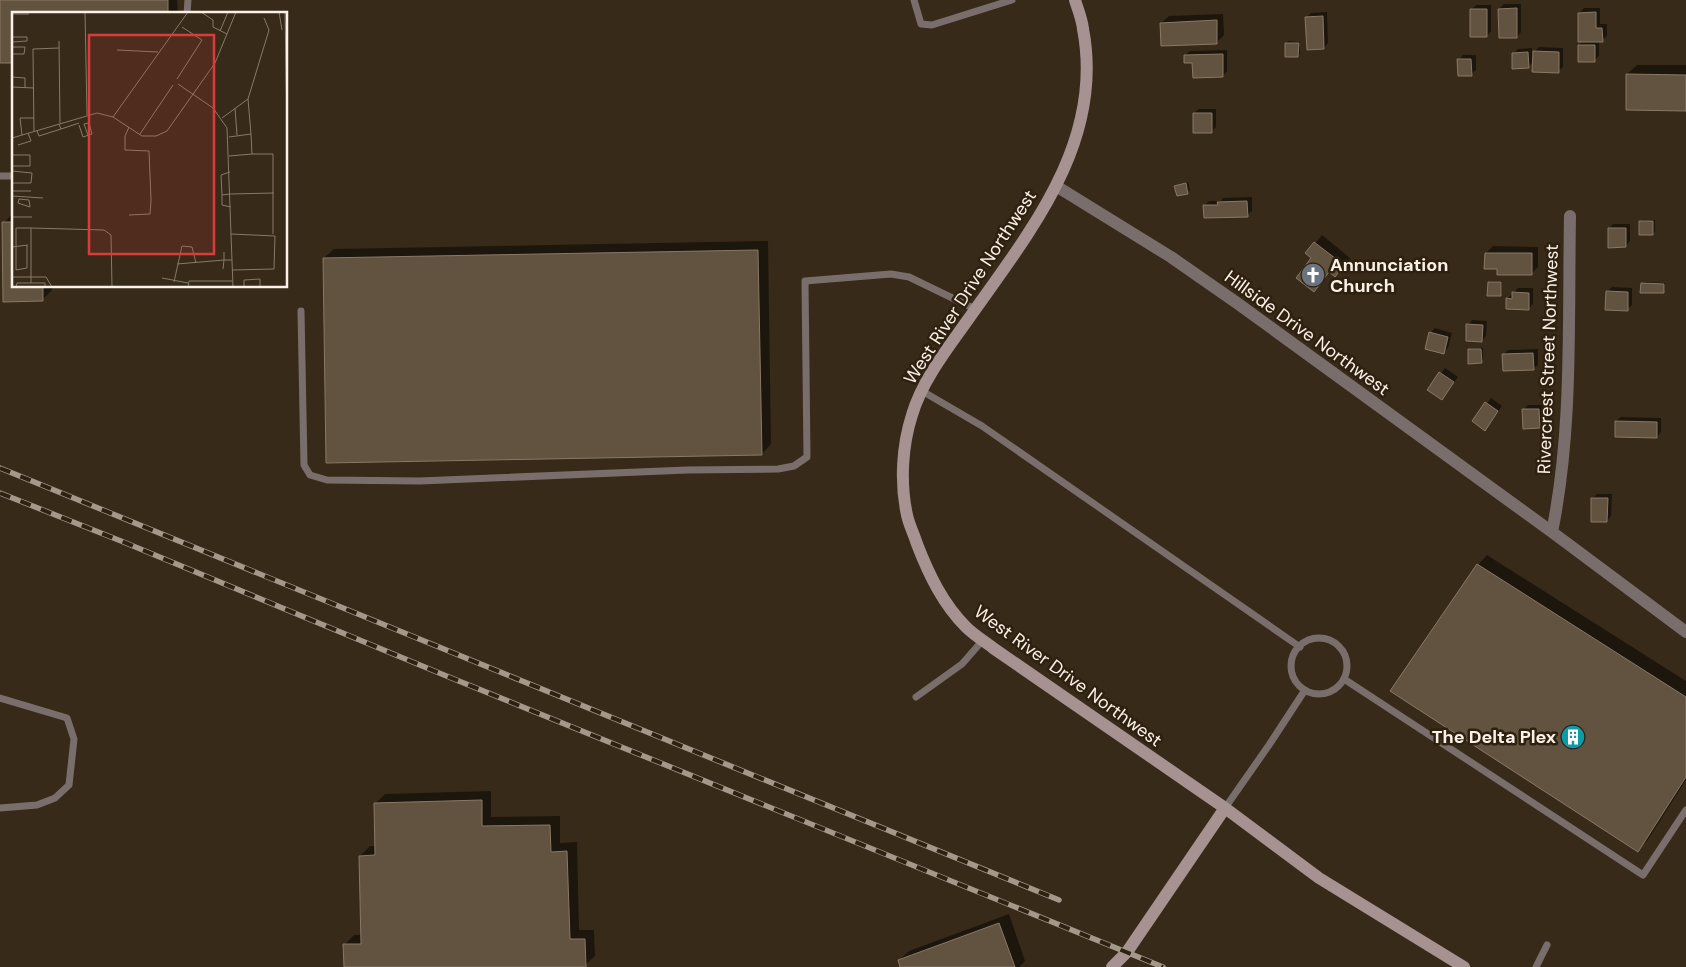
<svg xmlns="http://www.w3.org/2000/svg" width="1686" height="967" viewBox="0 0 1686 967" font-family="'DM Sans',sans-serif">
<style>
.shadow{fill:#0007}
.building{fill:#625340;stroke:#897865}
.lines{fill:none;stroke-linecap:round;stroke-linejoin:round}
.lane{stroke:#7a6e6d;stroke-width:7}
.street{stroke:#7a6e6d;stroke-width:12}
.secondary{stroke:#a59291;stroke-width:12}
.rail-casing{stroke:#a4988b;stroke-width:5.5}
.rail{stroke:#2e2110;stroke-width:4;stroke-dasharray:11;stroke-linecap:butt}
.labels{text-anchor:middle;stroke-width:5;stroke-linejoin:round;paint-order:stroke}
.poi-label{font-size:18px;font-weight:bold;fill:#fbf1e7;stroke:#2e2110;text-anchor:start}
.street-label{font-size:18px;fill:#fbf1e7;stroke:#2e2110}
.inset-road{fill:none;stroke:#867a6b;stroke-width:1}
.view{fill:#da3c3b;fill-opacity:0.15;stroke:#da3c3b;stroke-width:2.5}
.inset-edge{fill:none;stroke:#fbf1e7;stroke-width:2.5}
</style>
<rect width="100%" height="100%" fill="#382a19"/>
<!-- shadow -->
<path class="shadow" d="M0,0h177l1,14h-164l-14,48z
M1504,4h17v28l-4,5 -18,-28z
M1476,5h15v26l-4,5 -16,-26z
M1584,8h16v16h7v12l-5,4h-3v16l-5,5 -15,-16 5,-5 -5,-27z
M1327,12l1,31 -4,5 -17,-31 4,-4z
M1223,14l1,21 -7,7 -56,-19 8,-7z
M1288,41l12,1v12l-2,2 -12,-13z
M1539,47l24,1v19l-5,4 -24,-10 -6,6 -15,-13 5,-5 14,-1v6z
M1227,50v21l-4,5 -30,-14 -8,-7 5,-4z
M1463,55h13v15l-5,4 -12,-14z
M1637,65h49v45l-59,-36z
M1199,109h17v18l-5,5 -17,-19z
M1188,182l2,8 -2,2 -12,-6z
M1252,197v14l-5,4 -42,-10 4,-4h12l2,-3z
M13,213l1,73h38v4l-10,10 -38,1v-78z
M1643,220h12v12l-2,2 -12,-13z
M1613,224h17v17l-4,5 -17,-17z
M1322,235l28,23 -15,17 -5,-4 -16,20 -1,-33 -6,-5z
M768,241l3,203 -9,10 -438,-196 10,-9z
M1493,246l45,1v20l-7,7 -33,-6 -12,-15z
M1491,281h11v12l-2,2 -11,-12z
M1644,282l21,1v7l-2,2 -21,-8z
M1612,287l20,1v17l-5,4 -20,-17z
M1518,288h15v16l-5,5 -21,-10z
M1472,320l15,1 -1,15 -4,5 -14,-16z
M1435,328l17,5 -4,15 -4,4 -14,-19z
M1471,348h12v12l-2,2 -12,-12z
M1538,349v16l-5,4 -29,-15 4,-4z
M1445,368l13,9 -16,22 -13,-9z
M1491,398l11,8 -17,23 -11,-8z
M1528,405h15l1,17 -5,5 -16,-17z
M1621,417l40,1v14l-4,5 -41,-16z
M1597,494h15l-1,22 -4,5 -14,-23z
M1487,555l199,126v99l-39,61 -10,9 -159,-285z
M491,791v26l69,-1v27l17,-1 2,88h15l1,26 -10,9 -23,2h-217l-1,-22 10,-10h8l-2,-79 10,-10h7l-1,-43 9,-9z
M1009,914l16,47 -6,6h-118l-2,-7 10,-9z"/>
<!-- building -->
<path class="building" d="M0,0h168v14h-154v49h-14z
M1517,8v30h-18l-1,-29z
M1470,9h17v28h-17z
M1596,12v16h6l1,14h-25v-29z
M1323,16l1,33 -17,1 -2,-33z
M1217,20v24l-56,2 -1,-23z
M1285,43h14l-1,14h-13z
M1578,45h17v17h-17z
M1533,51l26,1v21l-27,-1z
M1528,52l1,16 -17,1v-16z
M1223,54v23l-30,1 -1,-15h-8v-8z
M1457,59h14l1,17h-14z
M1626,74l60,1v36l-60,-1z
M1193,113h19v20h-19z
M1186,183l2,11 -11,2 -3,-10z
M1247,201l1,16 -44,1 -1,-13h15l-1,-3z
M1639,221h14v14h-14z
M2,222h12v64h29v15l-40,1z
M1608,228h18v19l-18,1z
M1314,242l30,23 -9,12 -6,-5 -15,20 -18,-14 15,-20 -6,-5z
M758,250l4,205 -436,8 -3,-205z
M1485,253h47v22h-35v-6h-13z
M1488,282h13v14h-14z
M1641,283l23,1v9h-24z
M1606,291l22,1v19l-23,-1z
M1512,292l17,1v17l-23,-1v-11l6,1z
M1466,324l17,1 -1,17 -16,-1z
M1429,332l19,5 -4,17 -19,-5z
M1468,349h13l1,14 -14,1z
M1533,353l1,17 -31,1 -1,-17z
M1439,372l15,10 -12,18 -15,-10z
M1485,402l13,9 -13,20 -13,-10z
M1522,409h17l1,19 -17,1z
M1615,421l42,1v16l-42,-1z
M1591,498h17l-1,24h-16z
M1477,564l209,133v80l-48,75 -248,-161z
M482,800v26l68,-1 1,27 16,-1 3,88h15l1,28h-242l-1,-23h18l-2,-88 16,-1 -1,-52z
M999,923l16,44h-115l-2,-7z"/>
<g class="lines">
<!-- lane -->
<path class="lane" d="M914,0l7,24 11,1 80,-25
M187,14l1,-14
M0,176h14
M301,311l3,154 6,10 17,5 93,1 267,-11 91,-1 16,-3 13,-9 -2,-176 86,-7 18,3 66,32
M922,391l60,35 318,221
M1291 666a28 28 0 1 1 56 0a28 28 0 1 1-56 0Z
M1344,679l299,196 43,-65
M916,697l46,-33 21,-24
M0,698l67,20 7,21 -5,46 -14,13 -18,7 -37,3
M1225,808l44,-63 36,-55
M1536,967l11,-22"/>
<!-- street -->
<path class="street" d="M1056,186l115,71 66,46 315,229 134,100
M1552,532c21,-103 16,-210 18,-316"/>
<!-- secondary -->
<path class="secondary" d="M1075,0c3,10 7,19 8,29 22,114 -55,205 -116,292 -20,28 -45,60 -55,94 -10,31 -12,68 -5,100 2,10 7,19 10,29 12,31 26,60 49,83 8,8 18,14 27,21l232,160 94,70 145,89
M1112,967l15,-15 98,-144"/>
<!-- rail casing -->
<g class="rail-casing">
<path id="rail" d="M0,468l1059,432
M0,493l121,48 323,134 719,292"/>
</g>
<!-- rail -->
<use href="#rail" class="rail"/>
</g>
<!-- icons -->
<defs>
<g id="church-disc" transform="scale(1.25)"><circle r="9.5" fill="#6b7280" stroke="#2e2110"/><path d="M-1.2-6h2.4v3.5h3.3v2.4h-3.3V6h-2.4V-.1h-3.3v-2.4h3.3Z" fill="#fff"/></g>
<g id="building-disc" transform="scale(1.25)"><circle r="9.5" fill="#0f9aa8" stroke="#2e2110"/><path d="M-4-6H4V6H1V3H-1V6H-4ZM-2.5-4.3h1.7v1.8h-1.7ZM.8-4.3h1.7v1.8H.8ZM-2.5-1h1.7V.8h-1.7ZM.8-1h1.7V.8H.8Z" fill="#fff"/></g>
</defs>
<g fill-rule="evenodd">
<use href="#church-disc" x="1313" y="275"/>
<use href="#building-disc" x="1573" y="737"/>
</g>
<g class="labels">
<!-- poi labels -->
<g class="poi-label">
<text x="1330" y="271">Annunciation<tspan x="1330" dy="21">Church</tspan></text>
<text x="1556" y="743" text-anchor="end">The Delta Plex</text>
</g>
<!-- street labels -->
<g class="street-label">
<text transform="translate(970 287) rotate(-57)" y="6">West River Drive Northwest</text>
<text transform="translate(1307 333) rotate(36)" y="6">Hillside Drive Northwest</text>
<text transform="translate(1548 359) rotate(-88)" y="6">Rivercrest Street Northwest</text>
<text transform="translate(1068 676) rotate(36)" y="6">West River Drive Northwest</text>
</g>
</g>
<!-- overview -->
<g transform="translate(12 12)">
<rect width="275" height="275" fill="#382a19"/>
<path class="inset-road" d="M73,0l2,103M189,0l12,8v7l14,7M267,0l3,18M273,0l2,114M1,2h16M208,19l8,-19M0,25h15v4M47,29l1,82M0,30l15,-1M0,35h13l-1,7h-12M105,38l41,2M0,65l13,1v10M165,67l25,-39 -20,-13M166,72l35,24 14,20 6,159M0,75l22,1M223,96l2,27M101,105l75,-105M210,106l26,-19 21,-69 -5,-12M67,113l4,12 9,-3 -3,-11 -5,1 4,11M117,115l-4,9v14l24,1 2,49 -1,14 -21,1M49,117l18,-6M25,119l2,5 22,-7 -2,-5M22,120l-1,-83 26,-1M128,122l33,-49M10,123l-2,-17h14M217,125l22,-3 -3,-35M0,126l85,-25 16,4 29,19h14l11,-5 48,-68 21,-51M6,133l13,-4 -3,-8M240,142h21v80M0,143h18v11h-18M217,144l23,-2 -1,-20M0,159l20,2 -1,10h-19M0,179h19M218,182l44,-1M218,182l-8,1v10l9,2M210,183l-1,-20 9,-3M0,184l31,2M7,187l10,1 1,7 -12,-4zM0,205h20M219,222l44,2 -1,33 -42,1M15,233v23l-11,2v-42h15M0,235l16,-2M212,240v8h8M165,252l47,-4 -1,9M0,265h34l6,10M150,266l26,5M162,270l8,-36 10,1 4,16M19,271v-55l73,2 7,5 1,52M4,275l1,-4h28v4M176,275l1,-6h43M232,275v-7l16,-1v8"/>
<path class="view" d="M77,23h125v219h-125z"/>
<rect width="275" height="275" class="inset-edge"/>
</g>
</svg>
